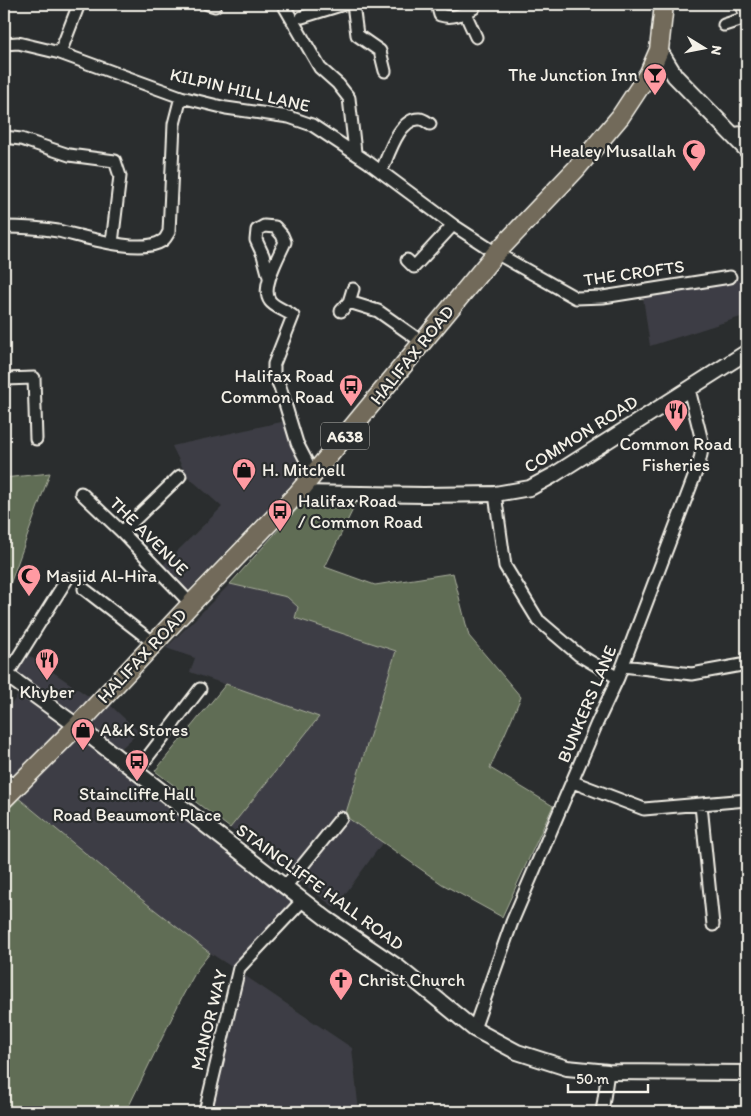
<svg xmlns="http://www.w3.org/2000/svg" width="751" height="1116" viewBox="0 0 751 1116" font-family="Itim,sans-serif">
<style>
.built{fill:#3d3e44}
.green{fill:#616d55;stroke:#aaaf9e}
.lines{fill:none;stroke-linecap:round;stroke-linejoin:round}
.minor-casing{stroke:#f4f1e8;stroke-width:15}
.tertiary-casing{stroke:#f4f1e8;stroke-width:18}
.secondary-casing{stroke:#f4f1e8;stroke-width:19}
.primary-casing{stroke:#f4f1e8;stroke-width:21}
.minor{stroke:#2a2d2e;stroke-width:11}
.tertiary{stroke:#2a2d2e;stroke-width:14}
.secondary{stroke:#2a2d2e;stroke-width:15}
.primary{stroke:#726b5a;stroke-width:18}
.labels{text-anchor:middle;stroke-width:4.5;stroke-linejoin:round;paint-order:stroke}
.shield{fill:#2a2d2e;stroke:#b7b6b0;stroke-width:1}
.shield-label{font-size:16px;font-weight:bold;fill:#f4f1e8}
.poi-label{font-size:18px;fill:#f4f1e8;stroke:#2a2d2e;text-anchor:start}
.street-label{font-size:18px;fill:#f4f1e8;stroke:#2a2d2e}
</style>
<rect width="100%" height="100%" fill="#2a2d2e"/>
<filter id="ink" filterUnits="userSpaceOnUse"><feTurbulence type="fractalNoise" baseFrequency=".02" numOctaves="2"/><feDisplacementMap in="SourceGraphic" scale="10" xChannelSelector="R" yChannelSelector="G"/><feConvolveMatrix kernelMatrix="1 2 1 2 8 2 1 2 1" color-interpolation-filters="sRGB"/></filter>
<g filter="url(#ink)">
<!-- built -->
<path class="built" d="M747,278v37l-97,31 -7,-49z
M286,421l20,48 -118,122 -26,-25 60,-59 -36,-32 -14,-29z
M230,584l57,13 11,10 -3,11 101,33 -51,165 38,26 -48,66 -105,-80 88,-111 -128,-45 5,-14 -29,-10z
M25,653l72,49 12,2 30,28 -26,24 190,144 -65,71 114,77 7,64h-154l33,-141 -28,-18 -64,-50 -135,-111 15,-11 -22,-9v-57l15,-22 -7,-18z"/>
<!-- green -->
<path class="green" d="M50,473l-46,128v-123z
M357,501l-32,66 50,18 78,-12 16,63 52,61 -31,71 63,38 -51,111 -60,-33 -97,-68 51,-165 -101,-33 3,-11 -11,-10 -57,-13 68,-76 11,-5z
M226,684l93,33 -89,111 -75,-57z
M11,792l135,111 64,50 -12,15 -16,29 -56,115h-122v-313z"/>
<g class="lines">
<!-- minor casing -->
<g class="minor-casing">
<path id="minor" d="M208,4l7,2
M283,4l37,64 18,16 11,14 6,54
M353,4l4,31 23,16 5,20
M437,4l3,11c12,4 23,-1 34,-7
M742,4l5,18
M465,13l11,24
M302,17l42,-13
M724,25l22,-7
M4,44l14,-1 42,10 121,44 45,11 63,9 23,8 56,37 85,63 43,28 80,45 27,-1 127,-20
M60,53l19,-49
M730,134l17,-2
M4,137l17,2 48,16 46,6 5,15 -8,67
M381,172c7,-15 18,-55 39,-53 3,0 7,3 10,5
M4,227c18,0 36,1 54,4 24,5 83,24 104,10 3,-1 5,-6 7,-9l5,-108 7,-27
M407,260l7,7 39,-42
M269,277l-6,-22 -7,-15 1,-10 7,-4 11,1 7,8 3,7c-6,14 -25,46 -15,59 4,6 17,10 23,15l-19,48v10l6,13 17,56 16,31
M349,302l29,9 44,31
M341,311l8,-9 4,-13
M4,379l30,-1 2,61
M81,493l41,39 69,72
M495,494l10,72 33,54 41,35 39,23
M122,532l58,-56
M84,589l70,54
M623,666l69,8 55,-10
M7,675l60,-96
M136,772l64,-83
M4,780l13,5
M573,782l71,27 103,-9
M701,805l12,120
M285,887l56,-69
M474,1029l38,-107 85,-199 21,-45 81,-214 4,-19 -14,-56
M205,1112l34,-144 64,-68
M602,1112l6,-40"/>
</g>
<!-- tertiary casing -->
<g class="tertiary-casing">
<path id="tertiary" d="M298,493l126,2 71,-1 35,-6 22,-12 195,-124
M4,673l73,53 250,193 71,48 76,62 43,23 50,16 41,4 139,1"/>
</g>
<!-- secondary casing -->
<g class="secondary-casing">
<path id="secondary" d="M659,50l16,26 72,74"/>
</g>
<!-- primary casing -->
<g class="primary-casing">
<path id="primary" d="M4,799l73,-73 114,-122 107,-111 198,-240 80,-84 44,-52 29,-44 10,-23 5,-46"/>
</g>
<!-- minor -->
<use href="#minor" class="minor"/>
<!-- tertiary -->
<use href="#tertiary" class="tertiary"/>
<!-- secondary -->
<use href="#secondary" class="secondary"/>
<!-- primary -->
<use href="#primary" class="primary"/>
</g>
</g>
<!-- icons -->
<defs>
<g id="bar-pin" transform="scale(1.25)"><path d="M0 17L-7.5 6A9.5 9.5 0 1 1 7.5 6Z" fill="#ff9aa2" stroke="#2a2d2e"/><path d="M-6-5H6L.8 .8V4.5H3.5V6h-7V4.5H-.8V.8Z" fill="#111"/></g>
<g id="mosque-pin" transform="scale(1.25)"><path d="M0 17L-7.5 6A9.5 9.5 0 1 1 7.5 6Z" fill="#ff9aa2" stroke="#2a2d2e"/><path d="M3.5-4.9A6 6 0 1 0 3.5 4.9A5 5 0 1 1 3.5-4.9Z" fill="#111"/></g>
<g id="bus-pin" transform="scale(1.25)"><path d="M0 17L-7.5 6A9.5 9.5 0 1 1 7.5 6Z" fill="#ff9aa2" stroke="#2a2d2e"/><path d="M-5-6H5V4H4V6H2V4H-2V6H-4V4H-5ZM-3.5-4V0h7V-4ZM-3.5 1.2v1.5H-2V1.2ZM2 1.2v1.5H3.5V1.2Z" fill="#111"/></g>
<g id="restaurant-pin" transform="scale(1.25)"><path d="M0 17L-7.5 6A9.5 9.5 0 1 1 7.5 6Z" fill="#ff9aa2" stroke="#2a2d2e"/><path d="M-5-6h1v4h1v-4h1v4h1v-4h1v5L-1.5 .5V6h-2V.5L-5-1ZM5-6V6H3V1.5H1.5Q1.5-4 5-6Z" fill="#111"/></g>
<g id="shop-pin" transform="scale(1.25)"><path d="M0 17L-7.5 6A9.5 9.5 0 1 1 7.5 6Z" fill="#ff9aa2" stroke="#2a2d2e"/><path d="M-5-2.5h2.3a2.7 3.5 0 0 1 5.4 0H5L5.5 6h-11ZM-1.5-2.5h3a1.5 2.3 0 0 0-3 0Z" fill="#111"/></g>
<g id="church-pin" transform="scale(1.25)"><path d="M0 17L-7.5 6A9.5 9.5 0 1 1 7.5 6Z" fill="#ff9aa2" stroke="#2a2d2e"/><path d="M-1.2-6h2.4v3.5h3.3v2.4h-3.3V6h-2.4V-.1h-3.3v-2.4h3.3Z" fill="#111"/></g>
</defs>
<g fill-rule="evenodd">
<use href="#bar-pin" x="655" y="75"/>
<use href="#mosque-pin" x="694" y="151"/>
<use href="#bus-pin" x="351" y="386"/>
<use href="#restaurant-pin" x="676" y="411"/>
<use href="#shop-pin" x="244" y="470"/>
<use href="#bus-pin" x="280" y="511"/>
<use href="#mosque-pin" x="29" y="576"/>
<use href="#restaurant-pin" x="47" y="660"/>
<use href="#shop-pin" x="83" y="730"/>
<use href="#bus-pin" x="137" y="761"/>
<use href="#church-pin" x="341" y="980"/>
</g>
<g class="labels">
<!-- shield labels -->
<rect class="shield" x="321" y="422.5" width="48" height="27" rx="4"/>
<g class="shield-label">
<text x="345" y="442">A638</text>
</g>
<!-- poi labels -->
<g class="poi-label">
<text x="638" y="81" text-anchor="end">The Junction Inn</text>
<text x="676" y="157" text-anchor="end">Healey Musallah</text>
<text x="334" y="382" text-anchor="end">Halifax Road<tspan x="334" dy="21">Common Road</tspan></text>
<text x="676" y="450" text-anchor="middle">Common Road<tspan x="676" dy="21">Fisheries</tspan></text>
<text x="262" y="476">H. Mitchell</text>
<text x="298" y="507">Halifax Road<tspan x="298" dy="21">/ Common Road</tspan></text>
<text x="46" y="582">Masjid Al-Hira</text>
<text x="47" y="698" text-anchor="middle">Khyber</text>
<text x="100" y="736">A&amp;K Stores</text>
<text x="137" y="800" text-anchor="middle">Staincliffe Hall<tspan x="137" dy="21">Road Beaumont Place</tspan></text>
<text x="358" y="986">Christ Church</text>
</g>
<!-- street labels -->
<g class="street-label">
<text transform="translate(240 90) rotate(13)" y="6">KILPIN HILL LANE</text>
<text transform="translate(634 273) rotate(-8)" y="6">THE CROFTS</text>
<text transform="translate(412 355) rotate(-51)" y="6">HALIFAX ROAD</text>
<text transform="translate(581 434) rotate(-32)" y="6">COMMON ROAD</text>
<text transform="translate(149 536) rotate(45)" y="6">THE AVENUE</text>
<text transform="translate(142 656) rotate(-47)" y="6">HALIFAX ROAD</text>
<text transform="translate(587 704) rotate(-67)" y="6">BUNKERS LANE</text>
<text transform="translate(320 887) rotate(36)" y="6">STAINCLIFFE HALL ROAD</text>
<text transform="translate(209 1020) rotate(-76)" y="6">MANOR WAY</text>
</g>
</g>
<!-- margin -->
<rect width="751" height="1116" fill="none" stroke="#2a2d2e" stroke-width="20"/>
<rect x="10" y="10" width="731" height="1096" fill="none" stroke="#f4f1e8" stroke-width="2" filter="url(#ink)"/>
<!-- north arrow -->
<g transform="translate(704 48) rotate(100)" stroke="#2a2d2e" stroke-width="4" paint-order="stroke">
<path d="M0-4L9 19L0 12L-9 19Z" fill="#f4f1e8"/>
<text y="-8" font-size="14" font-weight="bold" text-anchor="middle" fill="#f4f1e8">N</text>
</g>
<!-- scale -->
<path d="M568 1084v8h80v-8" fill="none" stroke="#f4f1e8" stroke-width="2.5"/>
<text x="576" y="1084" font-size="15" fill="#f4f1e8" stroke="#2a2d2e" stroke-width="4" paint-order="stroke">50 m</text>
</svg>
